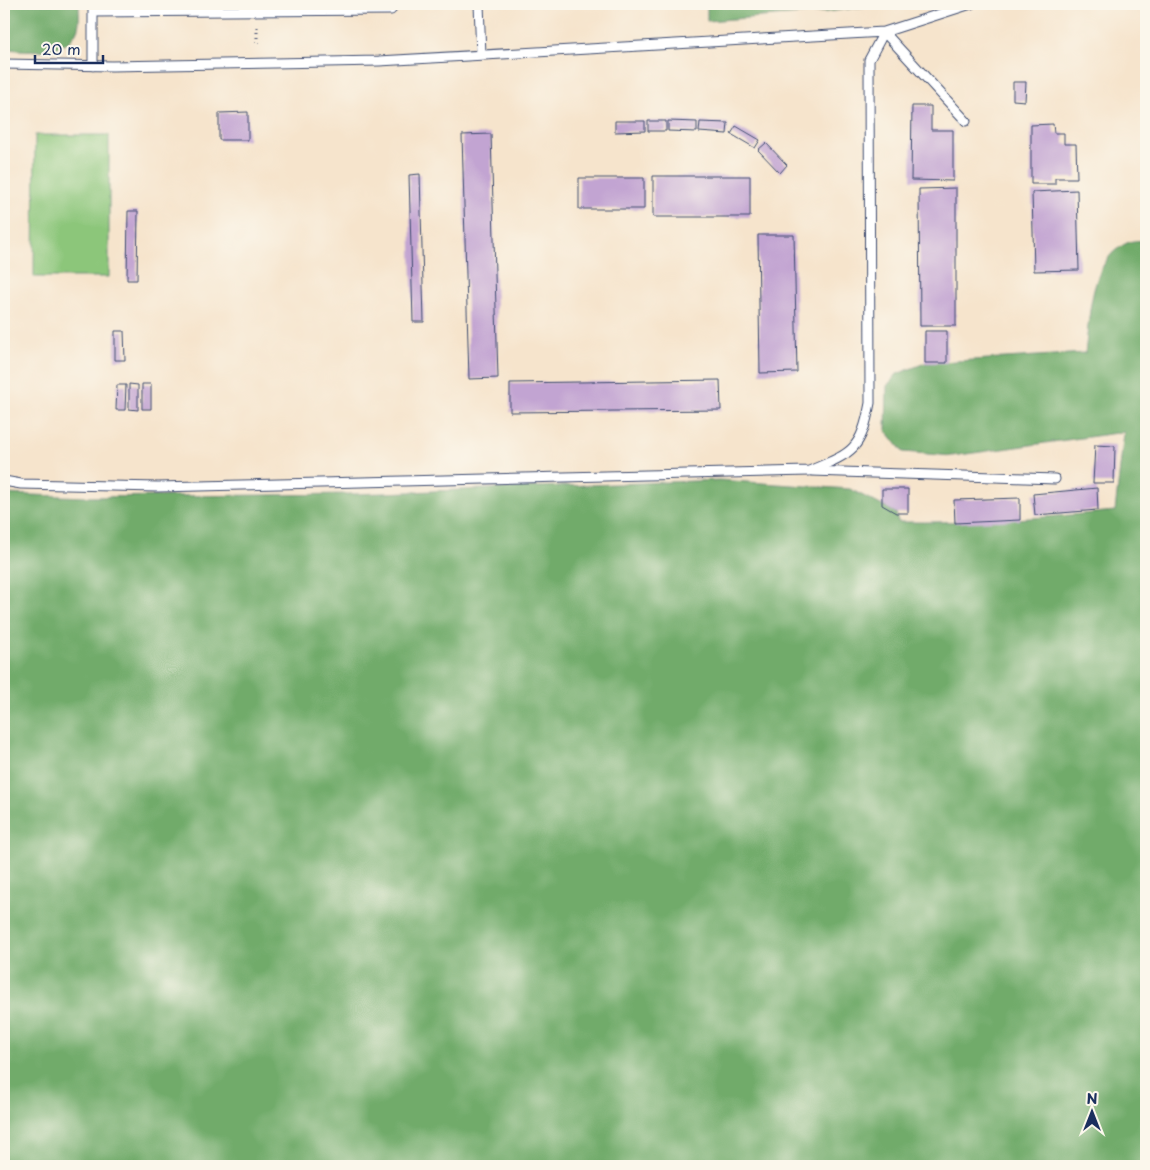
<svg xmlns="http://www.w3.org/2000/svg" width="1150" height="1170" viewBox="0 0 1150 1170" font-family="'Playpen Sans',sans-serif">
<style>
.green{fill:#8cc67a;stroke:#547a6c}
.forest{fill:#71ab6a;stroke:#466d64}
.building{fill:#c2a4d2}
.lines{fill:none;stroke-linecap:round;stroke-linejoin:round}
.service-casing{stroke:#3c4a6e;stroke-width:11}
.path{stroke:#3c4a6e;stroke-width:3;stroke-dasharray:1 4;stroke-linecap:butt}
.service{stroke:#fff;stroke-width:9}
</style>
<rect width="100%" height="100%" fill="#fbf7ec"/>
<filter id="ink" filterUnits="userSpaceOnUse"><feTurbulence type="fractalNoise" baseFrequency=".02" numOctaves="2"/><feDisplacementMap in="SourceGraphic" scale="10" xChannelSelector="R" yChannelSelector="G"/><feConvolveMatrix kernelMatrix="1 2 1 2 8 2 1 2 1" color-interpolation-filters="sRGB"/></filter>
<filter id="wash" filterUnits="userSpaceOnUse"><feTurbulence type="fractalNoise" baseFrequency=".0096" numOctaves="4" result="noise"/><feDisplacementMap in="SourceGraphic" scale="20" xChannelSelector="R" yChannelSelector="G"/><feGaussianBlur stdDeviation="1.12" result="paint"/><feColorMatrix in="noise" values="0 0 0 0 0 0 0 0 0 0 0 0 0 0 0 0 0 1.4 0 .05"/><feComposite in="paint" operator="in"/></filter>
<g filter="url(#wash)">
<rect width="100%" height="100%" fill="#f6e4cc"/>
<!-- green -->
<path class="green" d="M35,135h74v142h-75z"/>
<!-- forest -->
<path class="forest" d="M4,4h75c0,7 1,17 -1,24 -11,30 -49,22 -74,21z
M707,4h175l-54,8 -121,9z
M1146,240v926h-1142v-672l83,3 269,-3 363,-14 131,9 46,24 2,9c73,1 144,-4 217,-11l9,-79 -172,24 -49,-4 -17,-22 1,-44 10,-12 28,-11 160,-10c5,-35 4,-93 42,-110 5,-3 14,-2 19,-3z"/>
<g id="blocks">
<!-- building -->
<path class="building" d="M1013,82h13l-1,19 -12,-1z
M912,106h19v24h22v51l-42,-1z
M248,112v28h-29v-27z
M615,121h30v10l-30,1z
M648,121h18v10h-18z
M668,121l29,1v10l-29,-1z
M700,122l28,1 -1,11 -28,-2z
M1053,124l1,9h10v11h12l1,34h-22v6h-24v-59z
M736,126l24,14 -5,8 -24,-14z
M491,134l7,244 -29,1 -7,-244z
M766,143l21,22 -7,8 -22,-23z
M420,174l4,148h-11l-4,-147z
M653,176h97v41h-97z
M579,178h65v31h-65z
M956,188v138h-36l-1,-137z
M1077,190l2,80 -45,1 -2,-79z
M128,211h10l-1,69h-10z
M758,235h36l3,137 -37,1z
M115,331h9l1,29h-10z
M925,331h22v32h-22z
M720,380l1,30 -211,2v-29z
M129,384l9,1v25l-9,-1z
M142,384h9v25h-9z
M117,385h9l-1,25h-9z
M1095,445l20,1 -1,37h-21z
M1097,488l1,22 -63,5 -2,-21z
M882,489h26v24h-12l-14,-8z
M1020,498v22l-65,3 -1,-23z"/>
</g>
</g>
<g filter="url(#ink)">
<use href="#blocks" fill-opacity="0" stroke="#3c4a6e" stroke-width="1"/>
<g class="lines">
<!-- service casing -->
<g class="service-casing">
<path id="service" d="M479,4l2,51
M93,12l298,-2
M884,32l82,89
M4,64l108,2 267,-5 505,-29 87,-28
M93,66v-62
M812,471l243,8
M4,481l17,3 137,3 651,-16c43,-18 52,-20 61,-68l-1,-343 15,-28"/>
</g>
<!-- path -->
<path class="path" d="M257,27v19"/>
<!-- service -->
<use href="#service" class="service"/>
</g>
</g>
<!-- margin -->
<rect width="1150" height="1170" fill="none" stroke="#fbf7ec" stroke-width="20"/>
<!-- north arrow -->
<g transform="translate(1092 1112)" stroke="#fbf7ec" stroke-width="4" paint-order="stroke">
<path d="M0-4L9 19L0 12L-9 19Z" fill="#1b2f5e"/>
<text y="-8" font-size="14" font-weight="bold" text-anchor="middle" fill="#1b2f5e">N</text>
</g>
<!-- scale -->
<path d="M35 55v8h68v-8" fill="none" stroke="#1b2f5e" stroke-width="2.5"/>
<text x="42" y="55" font-size="15" fill="#1b2f5e" stroke="#fbf7ec" stroke-width="4" paint-order="stroke">20 m</text>
</svg>
